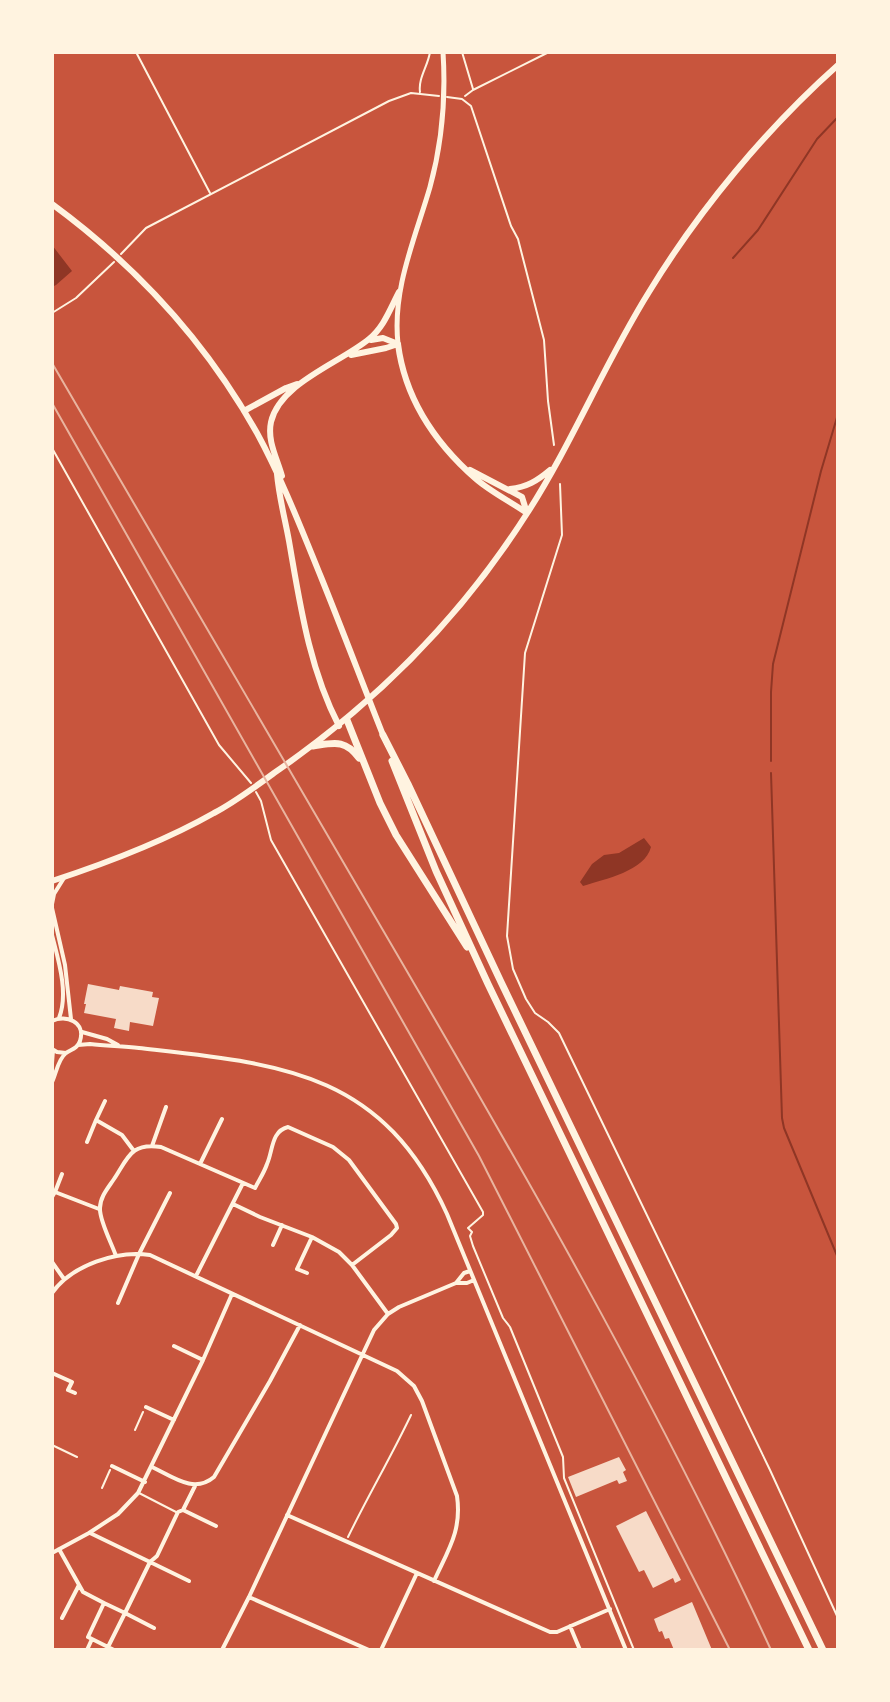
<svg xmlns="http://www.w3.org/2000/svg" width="890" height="1702" viewBox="0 0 890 1702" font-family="Inter,sans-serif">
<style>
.water{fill:#8f3625}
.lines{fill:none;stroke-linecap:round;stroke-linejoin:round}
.stream{stroke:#8f3625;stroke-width:2}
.building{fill:#f7dbc8}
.path{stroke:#fff3e0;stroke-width:2}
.service{stroke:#fff3e0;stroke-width:2}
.minor{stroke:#fff3e0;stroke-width:4}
.tertiary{stroke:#fff3e0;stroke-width:5}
.primary{stroke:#fff3e0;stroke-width:6}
.trunk{stroke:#fff3e0;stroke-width:7}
.rail{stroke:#e9b49f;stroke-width:2}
</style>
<rect width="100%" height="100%" fill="#c8553d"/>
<!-- water -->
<path class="water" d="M52,245l20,26 -16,14 -4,2z
M644,838l7,9c-6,24 -46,32 -68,39l-3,-4 12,-18 12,-9 15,-2z"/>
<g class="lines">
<!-- stream -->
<path class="stream" d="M733,258l25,-28 59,-91 21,-22
M771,761v-69l2,-28 48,-193 17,-57
M771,773l11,345 2,10 54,130"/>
</g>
<!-- building -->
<path class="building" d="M88,984l31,6 1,-4 33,6 -1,5 7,1 -6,28 -23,-4 -1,9 -15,-3 2,-9 -32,-6 2,-9h-2z
M619,1457l7,13 -3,2 4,9 -8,3 -2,-4 -41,17 -8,-20z
M646,1511l35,69 -6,3 -2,-5 -20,10 -9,-18 -5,2 -23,-46z
M692,1602l20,48h-38l-5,-12 -4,1 -3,-8 -3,1 -2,-5 -3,-8z"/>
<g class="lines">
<!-- path -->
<path class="path" d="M136,52l74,141
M462,52l11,37
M420,92c-2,-14 8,-26 10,-40
M465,96l8,-6 76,-38
M121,254l25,-26 243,-127 22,-8 28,3
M52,313l24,-15 38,-36
M52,448l167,297 32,38
M256,792l5,9 10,39 212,372v3l-15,13 4,4 -2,4 3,10 30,72 7,9 53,130 1,21 70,172
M135,1430l8,-18
M52,1445l25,12
M102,1488l8,-18
M348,1537c20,-41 43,-80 63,-122"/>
<!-- service -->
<path class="service" d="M447,97l15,2 9,7 40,120 7,13 26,101 4,61 6,44
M560,484l2,51 -37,118 -18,283 6,33 13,30 9,14 13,9 11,11 211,437 68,148
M139,1493l37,19"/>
<!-- minor -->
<path class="minor" d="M52,904l2,-10 10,-16
M52,908l13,57 6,54
M52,935c6,24 17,58 7,83
M52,1021c14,-7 34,1 28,20 -3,8 -8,8 -14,12 -8,6 -10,21 -14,29
M82,1032l25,7 11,6
M78,1045l12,-1c16,2 32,2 49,4 141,16 242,22 308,166l179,436
M52,1049l5,3 9,1
M52,1063l1,-13
M105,1101l-9,19 26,15 12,16
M87,1142l9,-22
M152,1146l14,-39
M200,1164l22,-45
M55,1192l7,-18
M52,1197l3,-5 44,17
M233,1204l27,13 52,20 27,15 13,13 36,49
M273,1245l9,-20
M116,1256c-4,-12 -17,-36 -16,-48 0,-11 8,-20 14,-29 14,-21 17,-37 47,-32l94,41c4,-8 9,-15 12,-24 6,-13 4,-33 21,-37l45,20 16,13 47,64 1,4 -6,7 -39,30
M52,1262l12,17
M307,1273l-10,-4 15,-32
M196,1276l47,-93
M456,1283l8,-10 6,-2
M52,1293c20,-28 65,-43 98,-38l247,116 17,15 8,15 35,95c5,35 -9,54 -23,85
M118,1303l21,-49 31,-61
M174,1346l29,14
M52,1373l20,9 -4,8 7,3
M146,1407l28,13
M112,1466l33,16
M152,1467c21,10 42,27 62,10l56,-96 30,-56
M183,1510l33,16
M287,1515l263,117h7l53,-23
M90,1533l60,29 7,-6 21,-44 5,-2 12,-24
M59,1549l24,43 21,11
M52,1553l37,-20 29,-19 20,-21 65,-133 29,-66
M249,1597l120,53
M62,1618l17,-33
M570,1626l10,24
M154,1628l-29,-15 25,-51 39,19
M108,1647l17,-34 -21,-10 -16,34 26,13
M87,1650l5,-11
M222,1650l27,-53 125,-267 14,-16 11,-7 57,-24h11l7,-3
M381,1650l36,-77"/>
<!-- tertiary -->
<path class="tertiary" d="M398,344c-6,-55 17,-105 32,-157 12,-44 16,-89 13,-135"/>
<!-- primary -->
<path class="primary" d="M52,204c83,61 154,138 205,229 25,46 44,95 64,144 21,52 41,105 62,158
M371,340l12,-2 15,6
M398,344c7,55 37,99 78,135 15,13 35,23 51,34
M351,355l35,-7 12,-4
M244,411l42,-23 11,-4
M470,470l52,27 5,16
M277,474c2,23 8,45 12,67 11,63 20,127 50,185
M282,476c-5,-18 -15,-35 -11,-54 9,-39 69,-59 98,-83 15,-12 21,-30 30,-47
M510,489c17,-2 27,-8 40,-19
M52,881c55,-18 111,-39 162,-68 21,-11 41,-26 60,-40 102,-70 185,-153 252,-258 46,-71 78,-151 123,-223 50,-82 117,-163 189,-227"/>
<!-- trunk -->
<path class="trunk" d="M347,720l33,83 16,32 71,112
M383,735l25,49 93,198 322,668
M313,746c21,-3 32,-7 46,12
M392,761l44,110 52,113 321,666"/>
<!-- rail -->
<path class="rail" d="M52,363c108,186 217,371 325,557 140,239 278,478 394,730
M52,403l427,753 251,494"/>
</g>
<!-- border -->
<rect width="890" height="1702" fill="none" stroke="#fff3e0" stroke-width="108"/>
</svg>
